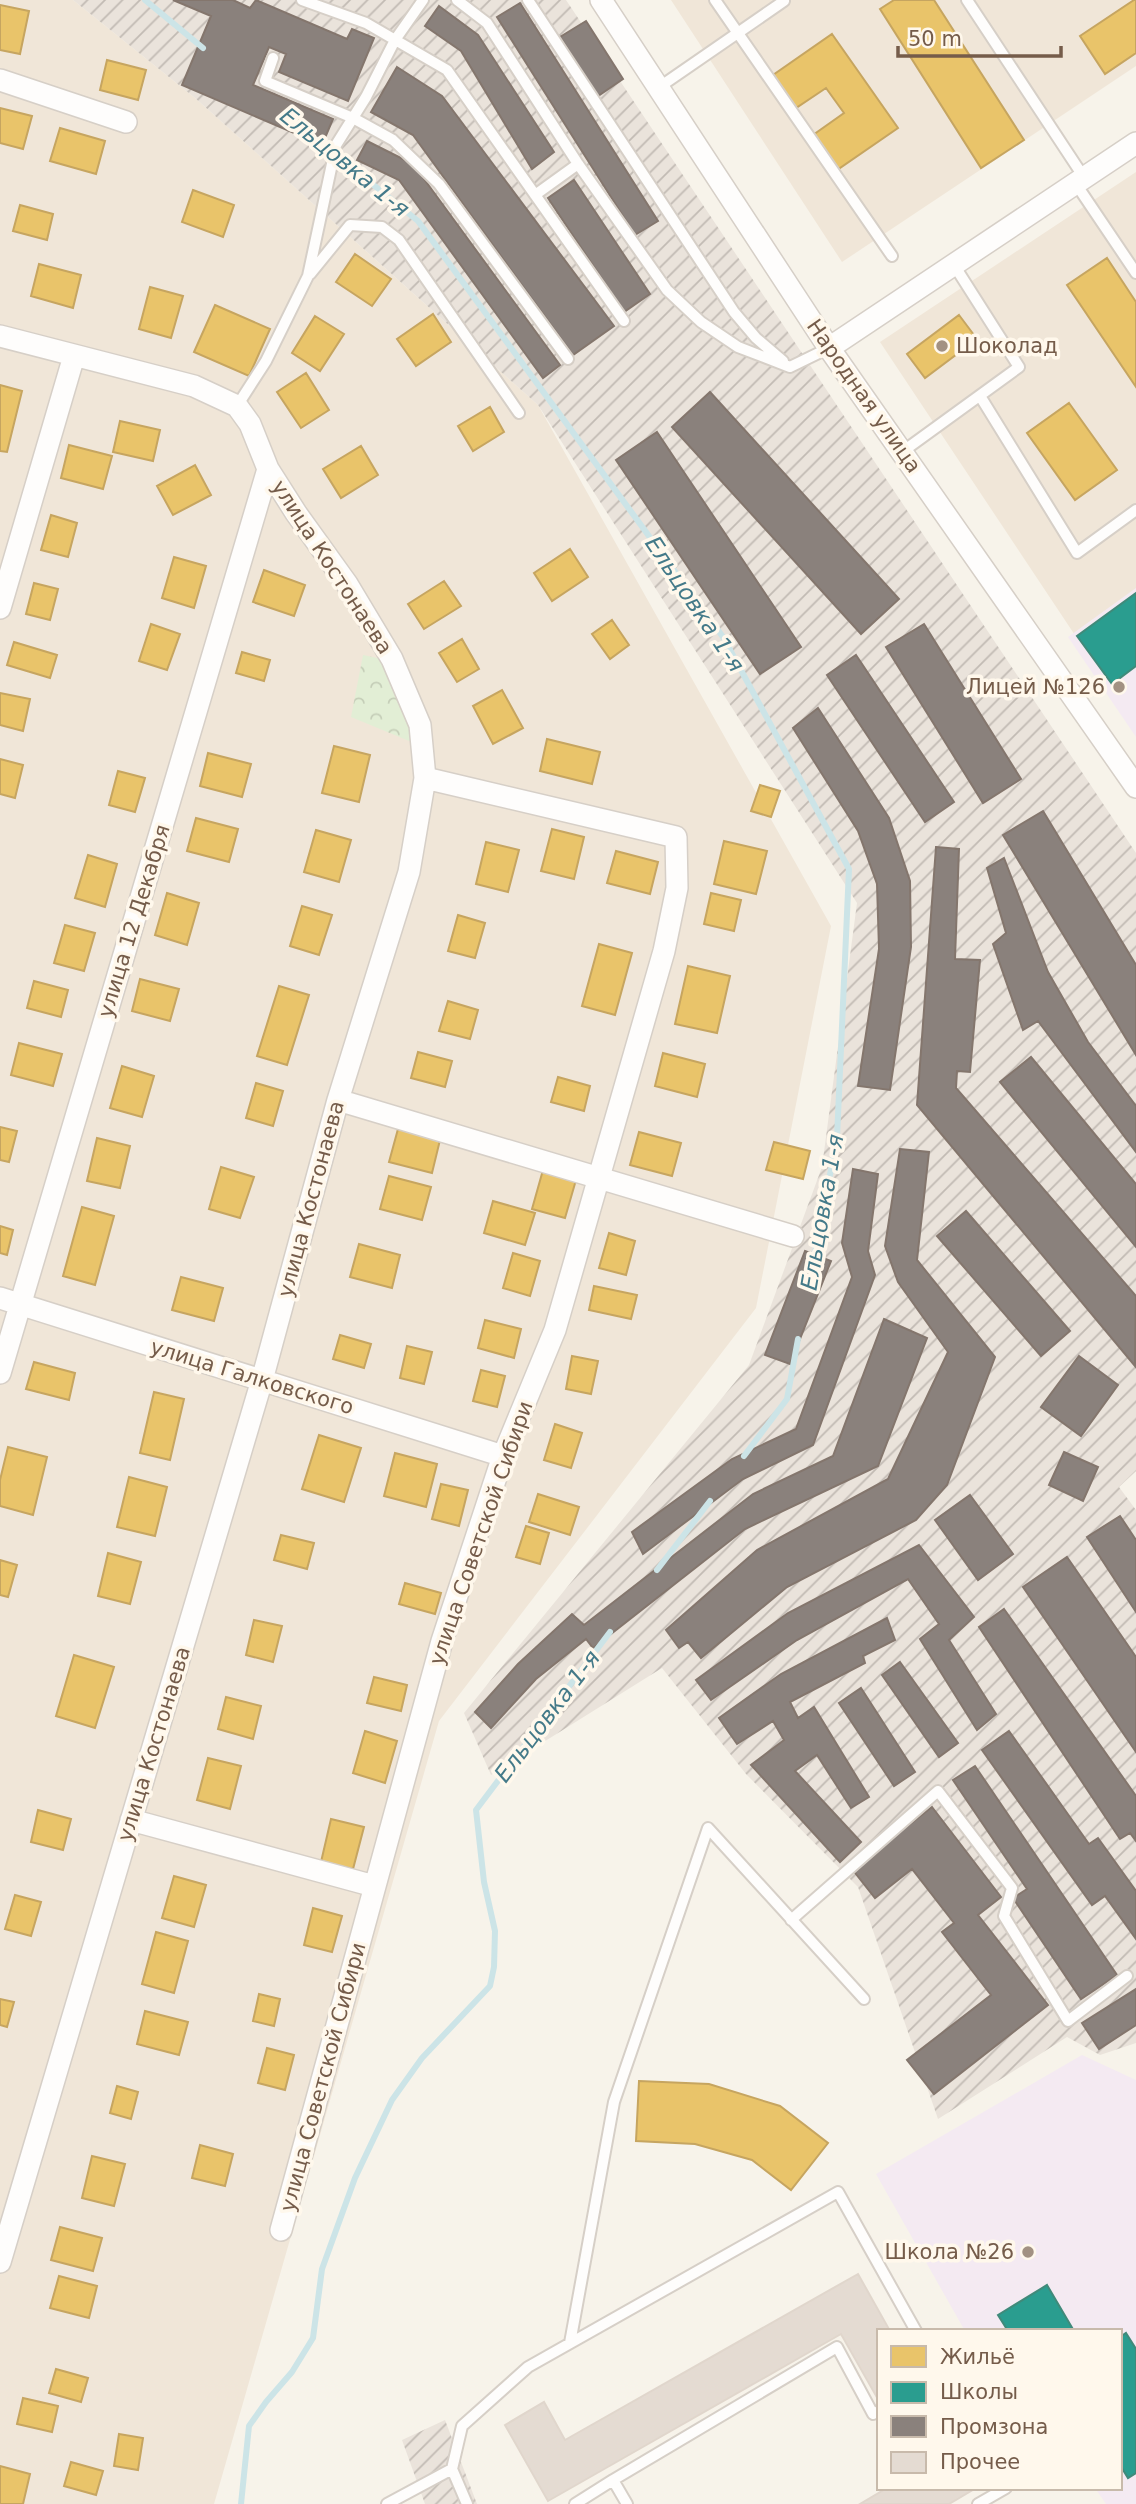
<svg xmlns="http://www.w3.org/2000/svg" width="1136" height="2504" viewBox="0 0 1136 2504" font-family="'DejaVu Sans',sans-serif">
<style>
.residential{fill:#f0e6d8}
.industrial{fill:url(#industrial-furrows)}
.education{fill:#f4eaf2}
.forest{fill:url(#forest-crowns)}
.homes{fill:#e9c46a;stroke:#c6a560;stroke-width:2}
.schools{fill:#2a9d8f;stroke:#408a7a;stroke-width:2}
.industry{fill:#8a817c;stroke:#84766d;stroke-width:2}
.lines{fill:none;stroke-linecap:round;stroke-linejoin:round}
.stream{stroke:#cce4e7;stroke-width:6}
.building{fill:#e4dbd2;stroke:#e0d6cc;stroke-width:2}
.lane-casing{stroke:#d6cfc7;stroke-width:14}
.street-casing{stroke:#d6cfc7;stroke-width:24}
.lane{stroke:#fefdfc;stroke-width:10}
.street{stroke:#fefdfc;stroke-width:21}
.poi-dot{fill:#a29182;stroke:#fff8ec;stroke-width:2.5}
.labels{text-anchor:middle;stroke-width:7;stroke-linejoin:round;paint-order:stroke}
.poi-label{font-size:21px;fill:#755c4a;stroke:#fff8ec;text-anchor:end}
.street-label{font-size:21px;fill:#755c4a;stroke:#fff8ec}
.water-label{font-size:23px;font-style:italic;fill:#447a89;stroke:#fff8ec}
</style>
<defs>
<pattern id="industrial-furrows" width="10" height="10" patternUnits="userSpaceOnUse" patternTransform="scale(1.75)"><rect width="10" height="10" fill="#eae3db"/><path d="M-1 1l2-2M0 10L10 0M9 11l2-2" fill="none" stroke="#c2bbb4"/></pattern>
<pattern id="forest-crowns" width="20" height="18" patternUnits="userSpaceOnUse" patternTransform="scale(1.75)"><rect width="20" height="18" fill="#e2eed5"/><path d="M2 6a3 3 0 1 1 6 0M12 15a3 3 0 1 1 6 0" fill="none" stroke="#c5ceb8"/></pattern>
</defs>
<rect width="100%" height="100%" fill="#f7f3ea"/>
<!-- residential -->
<path class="residential" d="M0,0h73l122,98 343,307 293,521 -75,382 -317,413 -225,783h-214z
M671,0h465v66l-294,196z
M1136,172v555l-256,-385z"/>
<!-- industrial -->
<path class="industrial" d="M73,0h493l570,853v618l-17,16 17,23v533l-36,12 -33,-18 -129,82 -80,-232 -112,-113 -84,-106 -171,107 -27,-62 285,-348 73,-198 35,-264 -319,-498 -343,-307z
M445,2420l32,84h-52l-23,-64z"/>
<!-- education -->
<path class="education" d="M1136,588v149l-68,-100z
M1082,2055l54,25v424h-30l-11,-16h25v-157h-155l-89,-157z"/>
<!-- forest -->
<path class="forest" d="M363,655l19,4 20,38 12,46 -63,-26z"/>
<!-- homes -->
<path class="homes" d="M894,0h40l90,140 -43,28 -101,-159z
M1134,0h2v53l-31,21 -25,-38z
M0,5l29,6 -9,43 -20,-4z
M832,34l66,94 -61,42 -24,-35 31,-22 -18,-25 -30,20 -23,-33z
M107,60l39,10 -8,30 -38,-10z
M0,108l32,8 -9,33 -23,-6z
M60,128l45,13 -9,33 -46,-13z
M193,190l41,15 -11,32 -41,-15z
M20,205l33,9 -6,26 -34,-9z
M355,254l36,25 -19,27 -36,-24z
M1107,258l29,44v85l-69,-102z
M39,264l42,11 -8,33 -42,-12z
M150,287l33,9 -12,42 -32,-9z
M215,305l55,24 -21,47 -55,-24z
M433,314l18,28 -35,24 -19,-27z
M959,315l18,24 -52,39 -18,-24z
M315,316l29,18 -24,37 -28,-18z
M306,373l23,37 -28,18 -24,-36z
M0,385l22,6 -15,61 -7,-1z
M1069,403l48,67 -42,30 -48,-67z
M490,407l14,25 -31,19 -15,-25z
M120,421l40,9 -7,31 -40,-9z
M69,445l43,11 -9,33 -42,-11z
M361,446l17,29 -37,23 -18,-29z
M195,465l16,30 -38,20 -16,-29z
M51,515l26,8 -9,34 -27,-7z
M570,549l18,28 -36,24 -18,-28z
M174,557l32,9 -12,42 -32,-10z
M264,570l41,15 -11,31 -41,-14z
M444,581l17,25 -37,23 -16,-25z
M34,583l24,6 -8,31 -24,-6z
M612,620l17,25 -19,14 -18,-25z
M151,624l29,10 -13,36 -28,-9z
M462,639l17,30 -22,13 -18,-29z
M14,642l43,13 -7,23 -43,-13z
M242,652l28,8 -6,21 -28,-8z
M502,690l21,38 -30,16 -20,-38z
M0,693l30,6 -7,32 -23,-6z
M547,739l53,13 -8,32 -52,-13z
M334,746l36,9 -11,47 -37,-9z
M208,753l43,11 -9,33 -42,-11z
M0,759l23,6 -8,33 -15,-4z
M118,771l27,7 -10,34 -26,-7z
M760,785l20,6 -9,26 -20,-6z
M196,818l42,11 -9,33 -42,-11z
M552,829l32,8 -10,42 -33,-8z
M316,830l35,10 -12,42 -35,-10z
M724,841l43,10 -11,43 -42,-10z
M486,842l33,8 -11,42 -32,-8z
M616,851l42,11 -8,32 -43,-11z
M88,855l29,9 -12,43 -30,-9z
M167,893l32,10 -12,42 -32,-10z
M711,893l30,7 -7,31 -30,-7z
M302,906l30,9 -13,40 -29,-9z
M458,915l27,8 -10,35 -27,-7z
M65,925l30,8 -11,38 -30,-8z
M599,944l33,9 -17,62 -33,-9z
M688,966l42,10 -13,57 -42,-9z
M140,979l39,10 -9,32 -38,-10z
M34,981l34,9 -7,27 -34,-9z
M279,986l30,9 -22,70 -30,-9z
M448,1001l30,9 -8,29 -31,-8z
M19,1043l43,11 -9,32 -42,-11z
M418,1052l34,9 -7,26 -34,-9z
M663,1053l42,11 -8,33 -42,-11z
M122,1066l32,10 -12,41 -32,-9z
M558,1077l32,9 -6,25 -33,-9z
M256,1083l27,8 -10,35 -27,-8z
M0,1127l17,4 -8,31 -9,-2z
M398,1129l42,11 -8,33 -43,-11z
M639,1132l42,11 -9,33 -42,-11z
M97,1138l33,8 -10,42 -33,-7z
M774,1142l36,9 -7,28 -37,-9z
M221,1167l33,10 -14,41 -31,-9z
M543,1170l33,10 -11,38 -33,-9z
M389,1176l42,11 -9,33 -42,-11z
M493,1201l42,12 -10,32 -41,-12z
M82,1207l32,9 -19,69 -32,-9z
M0,1226l13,4 -6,25 -7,-2z
M609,1233l26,8 -9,34 -27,-7z
M359,1244l41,11 -8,33 -42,-11z
M513,1253l27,8 -10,35 -27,-8z
M181,1277l42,11 -9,33 -42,-11z
M594,1286l43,9 -6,24 -42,-9z
M485,1320l36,9 -7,29 -36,-10z
M340,1335l31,9 -7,24 -31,-9z
M407,1346l25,6 -8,32 -24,-6z
M572,1356l26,5 -7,33 -25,-5z
M34,1362l41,11 -6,27 -43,-11z
M481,1370l24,6 -8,31 -24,-6z
M154,1392l30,7 -14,61 -30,-7z
M555,1424l27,9 -11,35 -27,-8z
M319,1435l42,13 -17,54 -42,-13z
M8,1447l39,10 -14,58 -33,-9v-26z
M395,1453l42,11 -11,43 -42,-11z
M129,1477l38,10 -12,49 -38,-9z
M441,1484l27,6 -9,36 -27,-7z
M538,1494l41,13 -9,28 -41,-13z
M526,1526l23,7 -9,31 -24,-7z
M281,1535l33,8 -7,26 -33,-9z
M108,1553l33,9 -11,42 -32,-8z
M0,1560l17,5 -9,32 -8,-2z
M405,1583l36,10 -6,21 -36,-10z
M254,1620l28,6 -9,36 -27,-7z
M74,1655l40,12 -19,61 -39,-12z
M374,1677l33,8 -6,26 -34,-8z
M226,1697l35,9 -8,33 -35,-10z
M365,1731l32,10 -12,42 -32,-10z
M208,1758l33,8 -11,43 -33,-9z
M38,1810l33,9 -8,31 -32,-8z
M331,1819l33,8 -11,42 -32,-7z
M174,1876l32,9 -12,42 -32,-9z
M15,1895l26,7 -10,34 -26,-7z
M313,1908l29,8 -10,36 -28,-7z
M156,1932l32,9 -14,52 -32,-9z
M259,1994l21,5 -6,27 -21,-5z
M0,1999l14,3 -7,25 -7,-2z
M145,2011l43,11 -9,33 -42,-11z
M267,2048l27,7 -9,35 -27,-7z
M639,2081l70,3 71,22 48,37 -37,47 -39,-30 -57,-16 -59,-3z
M117,2086l21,6 -7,27 -21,-6z
M200,2145l33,9 -8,32 -33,-8z
M92,2156l33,8 -11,42 -32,-8z
M60,2227l42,11 -9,33 -42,-11z
M59,2276l38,10 -8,32 -39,-10z
M56,2369l32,9 -7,24 -32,-9z
M23,2398l35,8 -6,26 -35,-8z
M119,2434l24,4 -5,32 -24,-4z
M71,2462l32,9 -7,24 -32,-9z
M0,2466l30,8 -7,30h-23z"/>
<!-- schools -->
<path class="schools" d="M1136,593v73l-24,18 -35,-48z
M1047,2285l27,46h-66l-10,-16z
M1126,2333l10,16v124l-8,5 -8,-13v-128z"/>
<!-- industry -->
<path class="industry" d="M173,0h60l17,8 6,-8 91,39 5,-10 22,9 -26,63 -69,-29 7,-18 -17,-7 -16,38 80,34 -11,26 -140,-60 29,-69z
M520,3l138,218 -23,14 -138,-218z
M439,6l39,29 76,117 -22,17 -71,-118 -36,-25z
M586,21l37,58 -25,17 -38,-59z
M397,67l45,29 172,230 -41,29 -160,-220 -42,-23z
M367,141l46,23 147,201 -17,13 -144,-198 -42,-20z
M574,180l76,114 -26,18 -76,-114z
M710,392l189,207 -38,35 -189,-207z
M657,432l144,215 -41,27 -144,-214z
M924,624l97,155 -38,24 -97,-156z
M856,655l98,147 -29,20 -98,-147z
M818,708l71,110 21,63 1,66 -21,143 -32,-4 21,-137 -2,-65 -19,-53 -65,-103z
M1043,811l93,154v90l-133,-220z
M936,847l23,2 -4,110 25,1 -10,112 -13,-1 -1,17 180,208 -1,70 -218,-261z
M1004,858l44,114 40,70 48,64v46l-98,-131 -15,9 -30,-86 13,-11 -19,-65z
M1031,1057l105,127v63l-136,-165z
M900,1149l29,3 -12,108 78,97 -48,128 -31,35 -129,67 -86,71 -13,-16 -9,6 -13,-18 91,-80 131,-71 60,-127 -50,-70 -13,-36z
M853,1169l25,5 -10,77 7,24 -62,170 -70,34 -100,75 -11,-22 100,-73 64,-30 56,-152 -10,-34z
M966,1211l104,120 -29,25 -104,-120z
M805,1251l26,10 -41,103 -25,-9z
M884,1319l43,19 -49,128 -133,63 -152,119 -7,-9 -50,40 -45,49 -16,-16 43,-48 54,-50 12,11 169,-131 80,-38z
M1079,1356l39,29 -37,51 -40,-29z
M1064,1452l34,15 -15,34 -34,-16z
M970,1495l43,59 -35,26 -43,-60z
M1120,1516l16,24v72l-49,-75z
M919,1545l55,72 -25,23 47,74 -19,16 -57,-91 19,-15 -31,-45 -111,61 -86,60 -15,-20 92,-67z
M1067,1557l69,100v95l-113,-165z
M1004,1609l132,187v45l-6,-8 -10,6 -141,-212z
M887,1618l8,22 -32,16 2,7 -75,39 8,16 16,-11 55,90 -18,11 -34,-53 -22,16 66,71 -21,20 -89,-97 33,-25 -11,-19 -36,23 -18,-26 62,-44z
M900,1662l58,81 -19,14 -57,-82z
M861,1688l54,84 -21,14 -55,-83z
M1009,1731l80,113 9,-6 38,53v48l-31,-43 -13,9 -110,-155z
M975,1766l142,209 -36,24 -68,-101 14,-9 -74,-109z
M932,1807l69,90 -23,18 70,90 -114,89 -27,-34 84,-65 -49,-63 12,-9 -42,-54 -37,29 -23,-29z
M1136,1989v36l-37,24 -17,-26z"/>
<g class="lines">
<!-- stream -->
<path class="stream" d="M145,0l58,48
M318,140l100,81 305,416 126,232 -12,269 -24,125
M744,1456l43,-57 11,-60
M657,1570l53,-69
M241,2504l8,-78 17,-24 26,-30 21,-34 9,-69 33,-91 37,-78 30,-42 68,-72 4,-19 1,-36 -11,-49 -8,-72 134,-178"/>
</g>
<!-- building -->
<path class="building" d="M858,2274l32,57h-11v70l-38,-67 -293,167 -43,-76 39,-23 21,38z
M887,2488h89l-27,16h-89z"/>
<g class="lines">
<!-- lane casing -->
<g class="lane-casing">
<path id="lane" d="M302,0l64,23 81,47 177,251
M457,0l30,23 91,141 89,126 34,32 37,25 52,20 39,-19
M528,0l206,312 22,26 27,23
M715,0l177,256
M967,0l118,179
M273,58l-8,23 88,37 40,22 46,44 129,175
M658,88l126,-87
M1076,184l60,89
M535,195l43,-31
M310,274l40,-49 32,2 17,13 120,173
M980,396l97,157 59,-43
M237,406l29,-45 42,-85 28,-131 30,-48 29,-57 28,-40
M902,452l117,-85 -65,-102
M791,1920l147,-129 74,97 -8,28 64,105 59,-45
M570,2343l44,-241 94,-274 156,171
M452,2469l10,-43 66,-59 310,-175 78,139
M613,2480l224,-133 36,67 6,-3
M387,2504l65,-35 15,35
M575,2504l38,-24 14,24
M978,2504l28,-16"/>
</g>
<!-- street casing -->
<g class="street-casing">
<path id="street" d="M601,0l228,348 307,439
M0,80l126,42
M0,336l194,50 43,20 13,18 18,45 28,44 51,71 45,75 28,66 5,53 -16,94 -71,228 -76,280 -262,882
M829,348l307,-205
M0,608l74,-252
M338,1100l455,136
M0,1298l503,158
M0,1373l268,-904
M131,1820l243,66
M281,2230l161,-589 61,-185 52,-126 109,-379 13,-63 -1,-51 -251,-59"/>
</g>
<!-- lane -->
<use href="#lane" class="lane"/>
<!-- street -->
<use href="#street" class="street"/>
</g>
<!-- markers -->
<g class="poi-dot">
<circle cx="942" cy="346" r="7"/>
<circle cx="1119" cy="687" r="7"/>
<circle cx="1028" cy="2252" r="7"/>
</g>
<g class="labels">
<!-- poi labels -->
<g class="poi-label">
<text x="956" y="353" text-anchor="start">Шоколад</text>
<text x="1105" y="694">Лицей №126</text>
<text x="1014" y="2259">Школа №26</text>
</g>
<!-- street labels -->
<g class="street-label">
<text transform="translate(864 396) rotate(55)" y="7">Народная улица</text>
<text transform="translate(332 567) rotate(57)" y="7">улица Костонаева</text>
<text transform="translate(134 921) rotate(-73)" y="7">улица 12 Декабря</text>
<text transform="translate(311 1199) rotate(-75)" y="7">улица Костонаева</text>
<text transform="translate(252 1377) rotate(17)" y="7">улица Галковского</text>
<text transform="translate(481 1533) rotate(-71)" y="7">улица Советской Сибири</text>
<text transform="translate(154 1744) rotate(-73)" y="7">улица Костонаева</text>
<text transform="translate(323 2077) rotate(-75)" y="7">улица Советской Сибири</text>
</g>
<!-- water labels -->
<g class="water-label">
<text transform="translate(345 162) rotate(39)" y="8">Ельцовка 1-я</text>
<text transform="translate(695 604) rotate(56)" y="8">Ельцовка 1-я</text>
<text transform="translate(822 1212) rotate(-80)" y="8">Ельцовка 1-я</text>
<text transform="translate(547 1716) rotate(-53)" y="8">Ельцовка 1-я</text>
</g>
</g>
<!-- legend -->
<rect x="877" y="2329" width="245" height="161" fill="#fff8ec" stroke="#c8baab" stroke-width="2"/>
<rect x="891" y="2346" width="35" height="21" fill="#e9c46a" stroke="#c8baab" stroke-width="2"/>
<text x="940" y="2364" font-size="21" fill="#755c4a">Жильё</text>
<rect x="891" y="2382" width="35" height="21" fill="#2a9d8f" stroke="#c8baab" stroke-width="2"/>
<text x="940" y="2399" font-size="21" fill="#755c4a">Школы</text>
<rect x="891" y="2416" width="35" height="21" fill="#8a817c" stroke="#c8baab" stroke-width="2"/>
<text x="940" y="2434" font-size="21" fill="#755c4a">Промзона</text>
<rect x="891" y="2452" width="35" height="21" fill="#e4dbd2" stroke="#c8baab" stroke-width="2"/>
<text x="940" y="2469" font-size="21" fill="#755c4a">Прочее</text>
<!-- scale -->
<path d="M898 46v10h163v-10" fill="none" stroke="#755c4a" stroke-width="3.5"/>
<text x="908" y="46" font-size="21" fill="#755c4a" stroke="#fff8ec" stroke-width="5" paint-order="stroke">50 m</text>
</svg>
